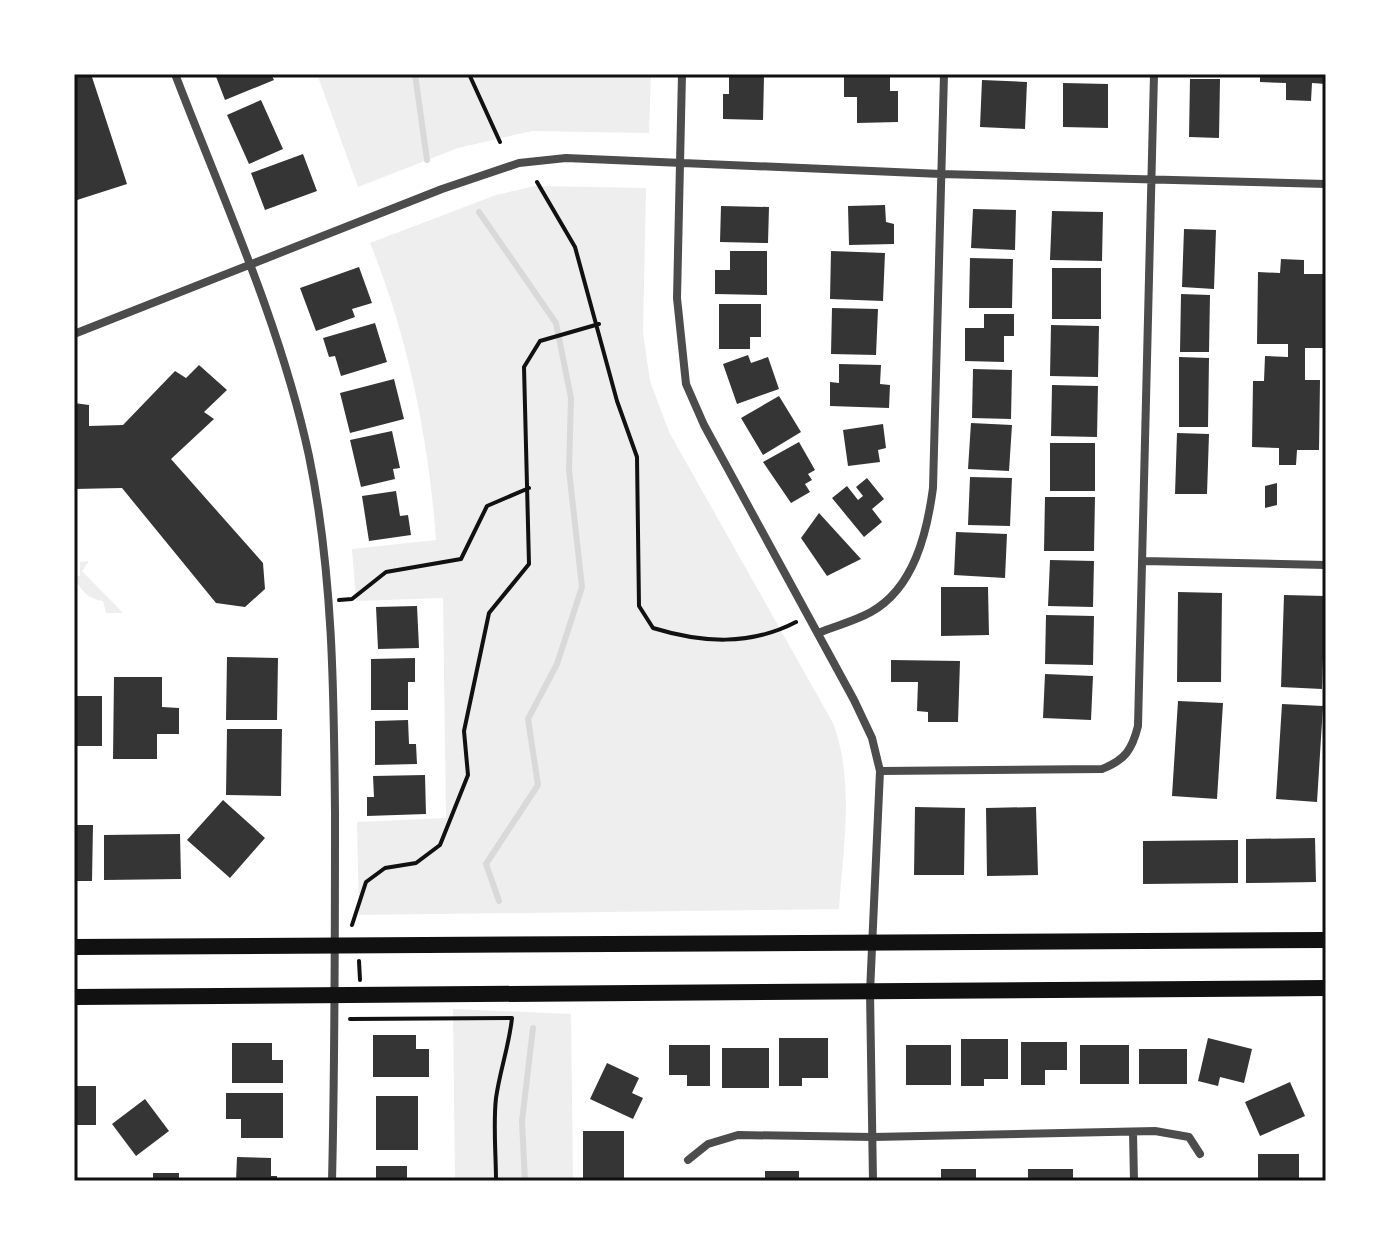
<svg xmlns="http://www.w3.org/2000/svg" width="1400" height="1255" viewBox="0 0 1400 1255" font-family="'Roboto Serif',serif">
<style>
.green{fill:#eee}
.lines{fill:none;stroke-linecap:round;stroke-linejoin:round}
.stream{stroke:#d9d9d9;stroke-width:6}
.building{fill:#353535}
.path{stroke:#111;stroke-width:4}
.minor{stroke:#4c4c4c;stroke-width:8}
.secondary{stroke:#111;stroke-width:16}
.neatline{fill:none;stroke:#111;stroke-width:3}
</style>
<rect width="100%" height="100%" fill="#fff"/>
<!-- green -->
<path class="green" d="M317,74h334l-2,59 -117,-2 -74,17 -100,39z
M535,186l111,2 -3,144 7,49 19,51 164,291c22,59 10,125 6,186l-480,6 -2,-93 89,-4 -3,-220 -87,3 -4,-52 84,-9c-7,-100 -28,-204 -66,-297l126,-48z
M89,561l-7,10 41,42h-17l-3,-12c-16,-2 -23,-12 -29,-24l6,-1v-14z
M453,1009l118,5 2,167h-118z"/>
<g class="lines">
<!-- stream -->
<path class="stream" d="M415,74l12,86
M479,212l77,111 15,75 -2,72 13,117 -25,77 -29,55 10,66 -52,79 13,37
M525,1181l-3,-60 11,-93"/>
</g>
<!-- building -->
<path class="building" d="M74,74l18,3 35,107 -53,17z
M215,74h56l3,6 -49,20z
M844,74h46v17h8v31l-41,1v-26h-13z
M1260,74h66v10l-14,-1 -1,18 -25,-1v-17l-26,-1z
M729,77h35l-1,43 -40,-1v-25h6z
M1190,79h30l-1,59 -30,-1z
M982,80l45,2 -2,47 -45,-2z
M1063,83l45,1v44l-45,-1z
M261,100l22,49 -34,15 -22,-49z
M303,154l14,37 -52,19 -14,-37z
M885,205l1,17 8,2v20l-45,1 -1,-39z
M721,206l48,1 -1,36 -48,-1z
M973,209l43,1 -1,40 -44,-2z
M1052,211l51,1 -1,49 -52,-1z
M1184,229l32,1 -2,59 -32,-2z
M730,251h37v44l-52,-1v-24h15z
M831,251l54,2 -2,48 -53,-2z
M970,258l43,1 -1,49h-43z
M1281,259l23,1v14h22v74h-21v32h15l-1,70h-22l-1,15h-17v-17l-27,-1 1,-66h11l1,-25 23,1v-13h-31l1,-72 22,1z
M359,267l13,36 -20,6 3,8 -39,14 -16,-43z
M1052,268h49v51h-49z
M1181,294l29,1 -1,57h-29z
M719,304h42v33h-11v12h-31z
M832,308l46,1 -2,46 -45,-1z
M984,314h30v22h-10v26l-39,-1v-33h19z
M375,323l12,39 -46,14 -6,-20 -6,1 -6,-19z
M1051,325l48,1 -1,51 -48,-1z
M748,355l3,8 17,-6 11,32 -42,15 -14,-40z
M1179,357l30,1 -1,69h-29z
M839,364l42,1 -1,19 10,1 -1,23 -59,-2v-24l9,1z
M199,365l28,25 -23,22 10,7 -43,40 92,104 2,26 -20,18 -29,-4 -94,-115 -48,1v-86l15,2v21l34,-1 52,-54 11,7z
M973,369l39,1 -1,49 -39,-1z
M394,379l10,40 -54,14 -10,-40z
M1052,385l46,1 -1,51 -46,-1z
M779,396l22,36 -38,23 -22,-37z
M971,423l41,2 -3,46 -41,-2z
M883,424l3,24 -8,2 2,12 -32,4 -5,-36z
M392,431l8,37 -7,1 2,10 -34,8 -11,-47z
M1177,433l32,1 -2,60h-32z
M799,442l16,28 -7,4 4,6 -7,4 5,8 -19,11 -28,-41z
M1050,443h45v48h-45z
M970,477l42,1 -2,48 -42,-1z
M867,478l17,21 -12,10 10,13 -18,15 -32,-39 15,-12 11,14 5,-4 -7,-9z
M1277,483v22l-12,3v-22z
M396,491l4,25 8,-1 3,20 -42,6 -7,-45z
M1045,497h50l-1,54h-50z
M819,513l42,46 -34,17 -26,-38z
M956,532l51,2 -2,44 -51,-3z
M1050,560l44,1 -1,46 -45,-1z
M941,587h47l1,48 -48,1z
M1178,592l44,1 -1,89h-44z
M1284,595l41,1 -3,93 -41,-2z
M417,606l2,42 -41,1 -2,-42z
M1046,615l48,1 -1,49 -48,-1z
M227,657l51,1 -1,62h-51z
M415,658v24h-7v28h-37v-51z
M891,660l69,1 -2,61h-30v-10l-11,-1 1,-29h-27z
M1045,674l48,2 -2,44 -48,-2z
M114,677h48v30l17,1v26h-22v25h-44z
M74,696h28v50h-28z
M1178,701l45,2 -6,96 -45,-3z
M1282,704l41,2 -6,96 -41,-3z
M408,720l1,24h7l1,20 -42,1v-44z
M227,729h55l-1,67 -55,-1z
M425,775l1,39 -59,2v-19h7l-1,-21z
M223,800l42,38 -35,40 -43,-38z
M915,807l50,1 -1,67h-50z
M1036,807l2,68 -51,1 -1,-68z
M74,825h19l-1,56h-18z
M180,834l1,45 -77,1v-45z
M1315,838l1,44 -70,1v-44z
M1238,840v43l-95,1v-43z
M373,1035h43v14h13v28h-56z
M779,1038h49v40h-26v8h-23z
M1208,1038l44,11 -8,34 -24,-6 -2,9 -20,-5z
M961,1039h47v40h-24v7h-23z
M1021,1042h46v28h-22v15h-24z
M232,1043h40v17h11v23h-51z
M669,1045h41v41h-23v-11h-18z
M906,1045h45v40h-45z
M1080,1045h49v39h-49z
M722,1048h47v40h-47z
M1139,1049h48v35h-48z
M607,1063l32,15 -7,15 11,5 -10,21 -43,-20z
M1290,1082l15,34 -45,20 -15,-34z
M74,1086h22v39h-22z
M226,1093h57v45h-42v-19h-15z
M376,1096h42v54h-42z
M145,1099l24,32 -33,25 -24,-32z
M583,1131h41v50h-41z
M1258,1154h41v27h-41z
M237,1157l34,1v18h6v5h-41z
M376,1166h31v15h-31z
M941,1169h35v12h-35z
M1028,1169h45v12h-45z
M765,1171h34v10h-34z
M153,1173h26v8h-26z"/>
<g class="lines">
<!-- path -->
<path class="path" d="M469,74l31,68
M537,182l38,65 42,154 20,56 2,149 14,22c49,15 97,18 143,-6
M339,600l13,-1 34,-27 75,-13 26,-53 42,-18
M352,925l14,-43 19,-14 31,-5 24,-18 28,-70 -4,-44 25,-118 40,-49 -5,-197 16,-26 59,-17
M359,961l1,19
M350,1019l162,-1c-3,28 -12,52 -16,80 -3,27 0,56 0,83"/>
<!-- minor -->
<path class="minor" d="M175,74c48,125 106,251 134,382 24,116 25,238 26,356 0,123 0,246 -3,369
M682,74l-5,224 9,86 18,41 150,275 18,38 8,33 -10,221 3,189
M74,334l368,-145 77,-26 47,-5 375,16 385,10
M1144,561l182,4
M818,633c17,-7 37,-12 53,-21 43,-24 56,-79 62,-124l11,-414
M880,771l222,-2c23,-9 30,-19 36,-43l16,-652
M1133,1132l1,49
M688,1160l20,-16 30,-9 135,2 282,-6 34,6 11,17"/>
<!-- secondary -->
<path class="secondary" d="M74,947l1252,-7
M74,997l1252,-9"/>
</g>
<!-- border -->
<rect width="1400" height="1255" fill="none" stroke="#ffffff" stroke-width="152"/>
<rect x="76" y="76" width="1248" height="1103" class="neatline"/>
</svg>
